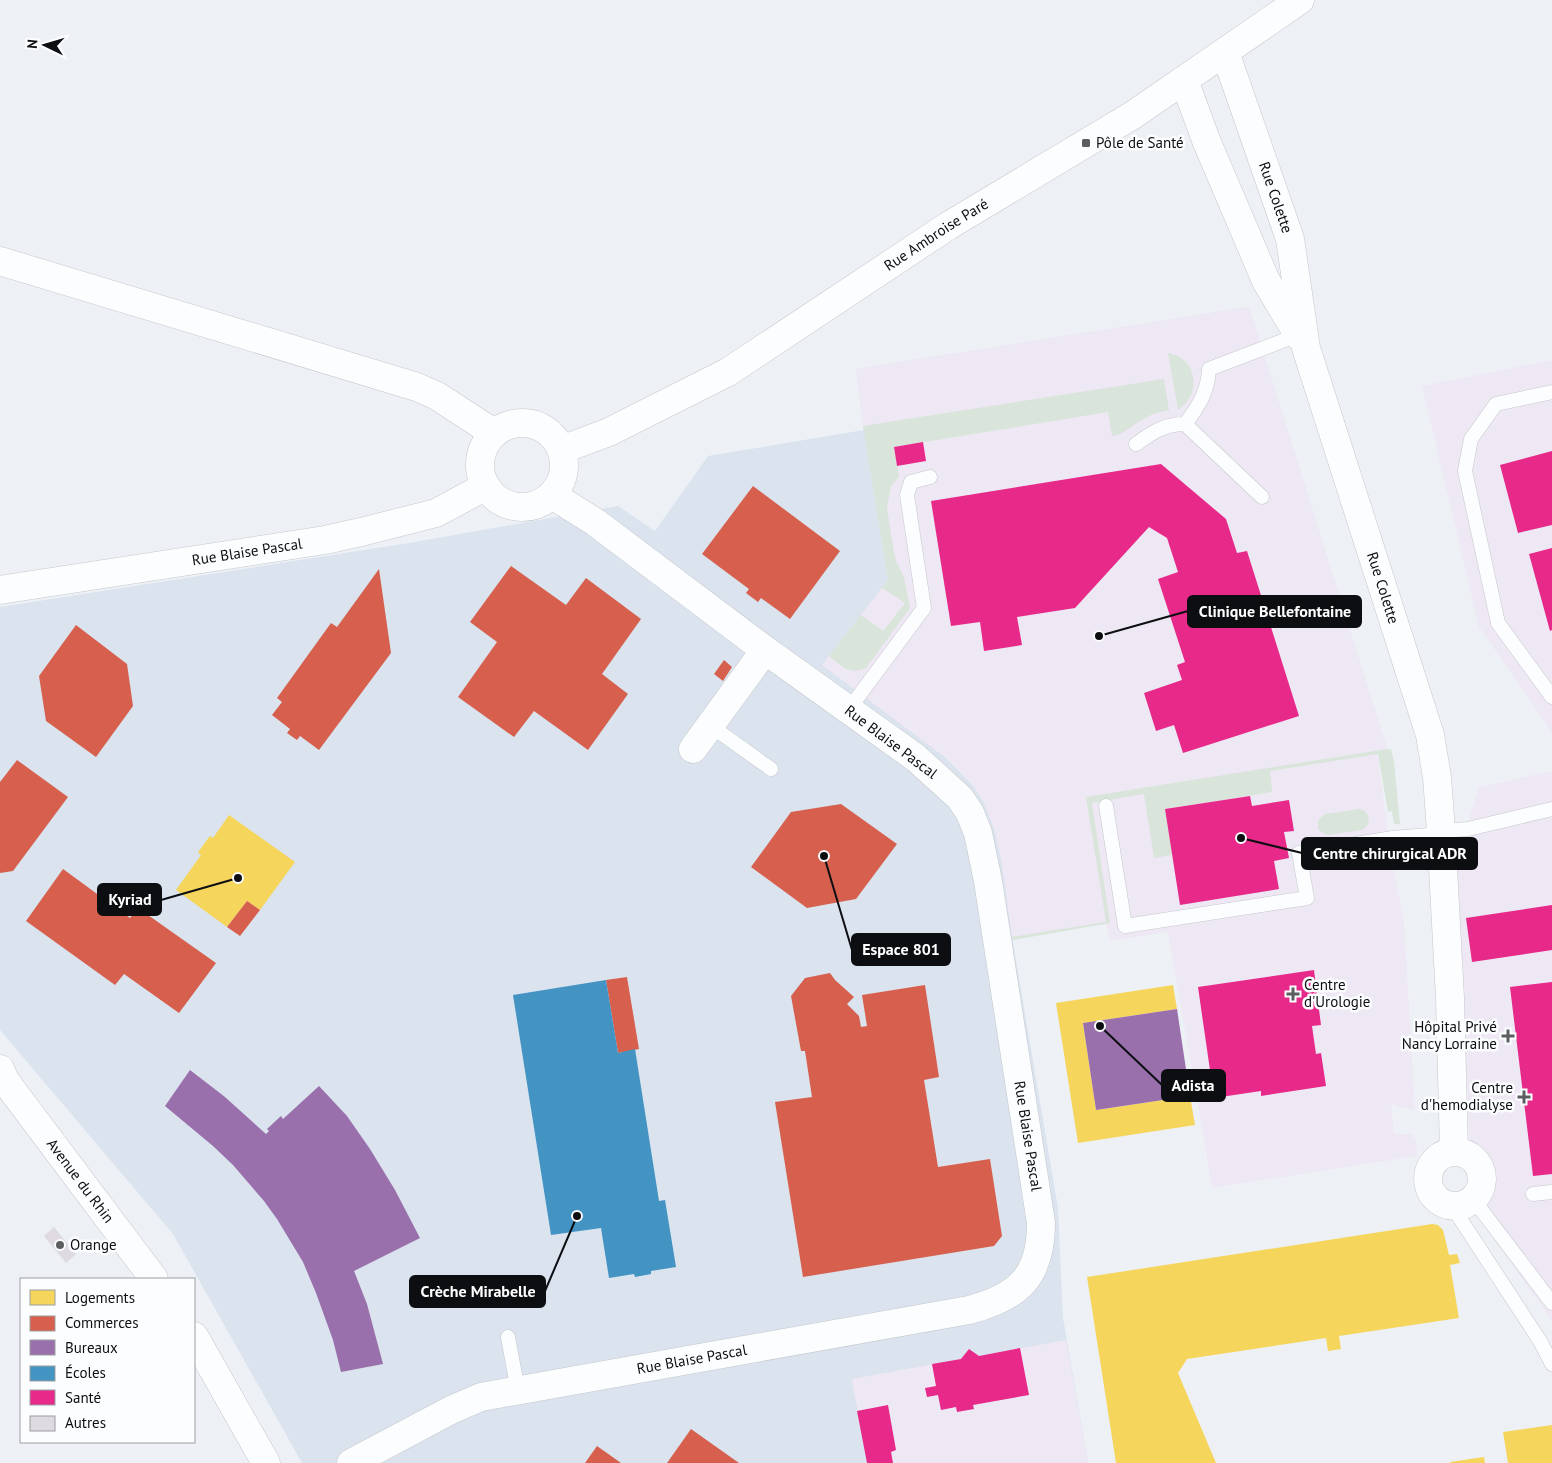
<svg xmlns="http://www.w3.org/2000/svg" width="1552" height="1463" viewBox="0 0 1552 1463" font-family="'PT Sans',sans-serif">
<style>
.built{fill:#dae3ee}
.medical{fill:#eee8f4}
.green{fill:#d9e4da}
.homes{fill:#f6d55c}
.shops{fill:#d6604d}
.offices{fill:#9970ab}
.schools{fill:#4393c3}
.health{fill:#e7298a}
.building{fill:#dfdae1}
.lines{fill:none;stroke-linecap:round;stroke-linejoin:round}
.lane-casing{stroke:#c4c7cb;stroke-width:15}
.street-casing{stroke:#c4c7cb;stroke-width:29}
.secondary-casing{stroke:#c4c7cb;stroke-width:29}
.lane{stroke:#fcfdfe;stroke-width:14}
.street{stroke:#fcfdfe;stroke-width:28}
.secondary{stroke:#fcfdfe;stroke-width:28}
.poi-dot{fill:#5b5d61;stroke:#fbfdff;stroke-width:2}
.labels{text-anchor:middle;stroke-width:5;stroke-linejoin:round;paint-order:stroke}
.poi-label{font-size:15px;fill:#0c0e11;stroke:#fbfdff;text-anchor:start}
.street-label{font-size:15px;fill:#0c0e11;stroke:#fbfdff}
.leader{fill:none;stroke:#0c0e11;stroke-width:2}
.callout-dot{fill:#0c0e11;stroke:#fbfdff;stroke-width:2}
.callout{fill:#0c0e11;stroke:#0c0e11;stroke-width:2}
.callout-label{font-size:16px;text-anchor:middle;font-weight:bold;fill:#fff}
</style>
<rect width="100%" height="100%" fill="#edf1f6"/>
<!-- built -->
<path class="built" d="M1249,307l138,442 -10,2 -271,171 -94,15 46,271 5,110 25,145h-786l-129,-229 -173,-204v-423l409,-64 209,-37 37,25 53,-75 156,-26 -8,-61z"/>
<!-- medical -->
<path class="medical" d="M1249,307l138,442 -10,2 14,105 13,64 11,190 -16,-3 -8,-5 3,32h16l6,5 1,17 -205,32 -44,-256 -58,9 -4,-19 -94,15 -10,-72 -7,-34 -11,-28 -10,-16 -28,-29 -124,-93 66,-85 -25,-154 -7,-57z
M1552,360v372l-73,-105 -57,-241z
M1552,771v550l-79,-111 -17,-348 23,-75z
M1066,1340l22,123h-221l-15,-84 109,-20 8,-10 10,7z"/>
<!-- green -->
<path class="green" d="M1168,353c30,5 34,42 10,57z
M1164,379l5,31c-9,2 -17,4 -24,8 -12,6 -19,16 -33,18l-4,-24 -214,35 5,30 -8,9 -4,22 7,45 3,10 7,14 6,31 -44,60c-18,7 -23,-1 -37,-12l32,-41 22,16 22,-28 -23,-15 6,-8 -25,-154z
M1387,749h4l3,12 6,63h-6l-2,-13 -4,1 -10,-58 -108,17 2,21 -107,17 7,46 -18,3 -10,-64 -52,9 18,120 -97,17 -1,-3 94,-15 -20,-125z
M1359,809c12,2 13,15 3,21l-34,5 -4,-1 -6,-5v-9l7,-6z"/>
<!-- homes -->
<path class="homes" d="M229,815l66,47 -35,48 -13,-9 -20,26 -51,-37 25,-35 -3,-3 12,-16 3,2z
M1173,985l4,24 -94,14 13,87 94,-14 5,29 -117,18 -22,-140z
M1432,1224l6,1 5,5 6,25 8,-1 3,9 -10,2 9,53 -120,18 2,13 -13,2 -2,-13 -139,21 -9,14 38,90h-100l-29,-186z
M1552,1425v38h-44l-5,-31z
M1484,1457l1,6h-35v-1z"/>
<!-- shops -->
<path class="shops" d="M753,486l87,65 -50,68 -29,-21 -3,4 -12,-9 3,-4 -47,-35z
M511,566l55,39 20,-27 55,41 -39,55 26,20 -40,56 -54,-39 -20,26 -56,-40 39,-55 -27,-20z
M379,569l12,84 -72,97 -19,-14 -3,4 -10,-7 3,-4 -18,-14 10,-13 -5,-4 54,-75 6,4z
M76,625l51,39 6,42 -37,51 -50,-36 -7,-45z
M724,660l8,7 -9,14 -9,-7z
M17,760l51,37 -55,74 -13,2v-91z
M841,804l56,40 -41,55 -49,9 -56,-41 40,-55z
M63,869l67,49 8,-10 78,55 -37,50 -55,-39 -9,11 -89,-64z
M247,901l13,9 -20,26 -13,-9z
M830,973l5,7 19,17 -7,7 12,12 2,11 6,-1 -5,-31 63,-10 14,92 -15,3 14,87 52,-8 12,77 -8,10 -191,31 -28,-175 37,-5 -7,-46h-4l-10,-55 14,-18z
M627,977l12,72 -21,4 -12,-73z
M691,1429l48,34h-72z
M597,1446l24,17h-36z"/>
<!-- offices -->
<path class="offices" d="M1177,1009l13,87 -94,14 -13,-87z
M190,1070l35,27 41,37 3,-3 -2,-2 14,-13 2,3 36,-33 28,30 23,33 25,41 25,48 -66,33 13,33 16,60 -42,8 -8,-32 -17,-47 -13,-31 -26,-43 -13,-18 -31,-36 -20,-19 -48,-40z"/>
<!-- schools -->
<path class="schools" d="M606,980l12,73 17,-4 24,152 6,-1 11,67 -25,4v3l-16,3 -1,-3 -25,4 -8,-50 -50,7 -38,-240z"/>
<!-- health -->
<path class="health" d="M923,442l3,19 -29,5 -3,-19z
M1552,451v74l-34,8 -18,-68z
M1161,464l65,55 11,34 10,-2 52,165 -116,37 -9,-28 -18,6 -12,-38 38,-13 -5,-15 8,-3 -27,-83 20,-7 -11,-34 -18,-11 -74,81 -58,9 5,28 -38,6 -4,-29 -29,4 -20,-125z
M1552,548v82l-2,1 -21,-77z
M1250,796l2,10 37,-6 5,31 -10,1 5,26 -15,3 5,28 -99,16 -15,-96z
M1552,905v45l-80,12 -6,-44z
M1314,970l7,55 -9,1 4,28 5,-1 5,33 -65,10v-5l-47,7 -16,-111z
M1552,982v192l-19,2 -23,-189z
M1020,1348l9,47 -56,10 1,4 -17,3 -1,-5 -15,3 -3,-15 -11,2 -2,-9 11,-2 -4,-22 29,-5 8,-10 10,7z
M888,1405l8,45 -5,2 2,11h-26l-10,-52z"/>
<!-- building -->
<path class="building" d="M54,1227l22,27 -10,9 -22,-27z"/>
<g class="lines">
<!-- lane casing -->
<g class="lane-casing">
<path id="lane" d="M1552,392l-56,12 -25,35 -6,32 33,152 54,74
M1185,424l77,73
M1136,444c17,-12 28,-20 49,-20 14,-18 23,-33 24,-55l89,-34
M849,709l75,-101 -17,-113 4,-13 19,-5
M711,726l60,43
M1106,806l19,120 182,-28 -8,-45 94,-15 47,-4
M1441,831l27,-2 84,-20
M1533,1194l19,-2
M1473,1199l79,104
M1455,1207l4,10 81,124 12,23
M508,1337l10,54"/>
</g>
<!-- street casing -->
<g class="street-casing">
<g id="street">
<path id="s1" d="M1225,52l65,187 16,109 124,387 7,42 4,54 9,167 4,153"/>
<path d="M1184,80l22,60 60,141 33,55"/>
<path d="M0,261l417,126 20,9 57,37"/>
<circle cx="522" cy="465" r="42"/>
<path id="s2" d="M561,450l48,-18 119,-60 220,-146 185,-111 167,-115"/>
<path id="s3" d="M0,590l325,-50 36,-8 75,-19 50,-27"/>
<path d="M693,749l72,-99"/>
<circle cx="1455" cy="1179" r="27"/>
<path id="s4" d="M351,1463l100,-53 30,-13 488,-87c50,-13 72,-34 72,-87l-53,-342 -10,-48 -8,-20 -10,-15 -44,-40 -151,-108 -170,-128 -43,-27"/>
</g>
</g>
<!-- secondary casing -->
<g class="secondary-casing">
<g id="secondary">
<path id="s5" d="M0,1069l6,13 148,197"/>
<path d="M194,1336l72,127"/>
</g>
</g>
<!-- lane -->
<use href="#lane" class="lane"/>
<!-- street -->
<use href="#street" class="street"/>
<!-- secondary -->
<use href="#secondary" class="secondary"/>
</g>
<!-- markers -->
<g class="poi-dot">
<rect x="1081" y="138" width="10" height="10" rx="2.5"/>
<path d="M1290.5 986.5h5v5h5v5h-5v5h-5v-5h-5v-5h5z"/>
<path d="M1505.5 1028.5h5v5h5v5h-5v5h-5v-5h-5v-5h5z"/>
<path d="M1521.5 1089.5h5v5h5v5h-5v5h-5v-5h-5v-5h5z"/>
<circle cx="60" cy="1245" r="5"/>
</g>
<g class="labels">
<!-- poi labels -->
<g class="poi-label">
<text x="1096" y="148">Pôle de Santé</text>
<text x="1304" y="990">Centre<tspan x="1304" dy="17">d'Urologie</tspan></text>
<text x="1497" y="1032" text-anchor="end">Hôpital Privé<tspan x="1497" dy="17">Nancy Lorraine</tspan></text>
<text x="1513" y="1093" text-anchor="end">Centre<tspan x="1513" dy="17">d'hemodialyse</tspan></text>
<text x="70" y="1250">Orange</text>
</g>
<!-- street labels -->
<g class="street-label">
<text dy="5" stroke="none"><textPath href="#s1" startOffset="154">Rue Colette</textPath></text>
<text dy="5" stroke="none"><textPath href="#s2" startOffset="434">Rue Ambroise Paré</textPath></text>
<text dy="5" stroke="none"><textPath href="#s3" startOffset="250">Rue Blaise Pascal</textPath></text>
<text dy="5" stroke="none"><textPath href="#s1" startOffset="560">Rue Colette</textPath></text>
<text transform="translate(891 742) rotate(37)" y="5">Rue Blaise Pascal</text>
<text transform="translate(1028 1136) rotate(81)" y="5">Rue Blaise Pascal</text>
<text dy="5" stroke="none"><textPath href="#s5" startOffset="138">Avenue du Rhin</textPath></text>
<text dy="5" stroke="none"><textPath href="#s4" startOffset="360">Rue Blaise Pascal</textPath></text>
</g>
</g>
<!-- callouts -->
<path class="leader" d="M1099 636L1188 611M1241 838L1302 853M238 878L161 900M824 856L852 950M1100 1026L1162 1085M577 1216L545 1291"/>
<g class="callout-dot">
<circle cx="1099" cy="636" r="5"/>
<circle cx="1241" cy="838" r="5"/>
<circle cx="238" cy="878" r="5"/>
<circle cx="824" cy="856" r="5"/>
<circle cx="1100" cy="1026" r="5"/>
<circle cx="577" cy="1216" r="5"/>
</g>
<g class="callout">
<rect x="1188" y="596" width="173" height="31" rx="5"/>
<rect x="1302" y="838" width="175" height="31" rx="5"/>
<rect x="98" y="884" width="63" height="31" rx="5"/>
<rect x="852" y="934" width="98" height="31" rx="5"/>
<rect x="1162" y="1070" width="63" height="31" rx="5"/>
<rect x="410" y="1276" width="135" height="31" rx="5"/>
</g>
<g class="callout-label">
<text x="1275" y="617">Clinique Bellefontaine</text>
<text x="1390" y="859">Centre chirurgical ADR</text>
<text x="130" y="905">Kyriad</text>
<text x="901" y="955">Espace 801</text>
<text x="1193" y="1091">Adista</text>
<text x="478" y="1297">Crèche Mirabelle</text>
</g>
<!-- legend -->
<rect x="20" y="1278" width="175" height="165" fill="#fbfdff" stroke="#9b9da0"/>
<rect x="30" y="1290" width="25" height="15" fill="#f6d55c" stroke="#9b9da0"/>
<text x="65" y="1303" font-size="15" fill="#0c0e11">Logements</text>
<rect x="30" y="1316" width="25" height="15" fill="#d6604d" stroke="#9b9da0"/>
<text x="65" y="1328" font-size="15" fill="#0c0e11">Commerces</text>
<rect x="30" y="1340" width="25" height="15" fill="#9970ab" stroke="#9b9da0"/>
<text x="65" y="1353" font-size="15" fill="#0c0e11">Bureaux</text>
<rect x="30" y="1366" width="25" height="15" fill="#4393c3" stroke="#9b9da0"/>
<text x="65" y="1378" font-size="15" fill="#0c0e11">Écoles</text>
<rect x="30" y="1390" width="25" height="15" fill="#e7298a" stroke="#9b9da0"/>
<text x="65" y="1403" font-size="15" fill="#0c0e11">Santé</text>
<rect x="30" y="1416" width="25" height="15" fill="#dfdae1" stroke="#9b9da0"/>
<text x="65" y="1428" font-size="15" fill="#0c0e11">Autres</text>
<!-- north arrow -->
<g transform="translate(45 45) rotate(275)" stroke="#fbfdff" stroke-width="4" paint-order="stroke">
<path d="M0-4L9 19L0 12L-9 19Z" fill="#0c0e11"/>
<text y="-8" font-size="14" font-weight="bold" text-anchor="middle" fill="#0c0e11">N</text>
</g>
</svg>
